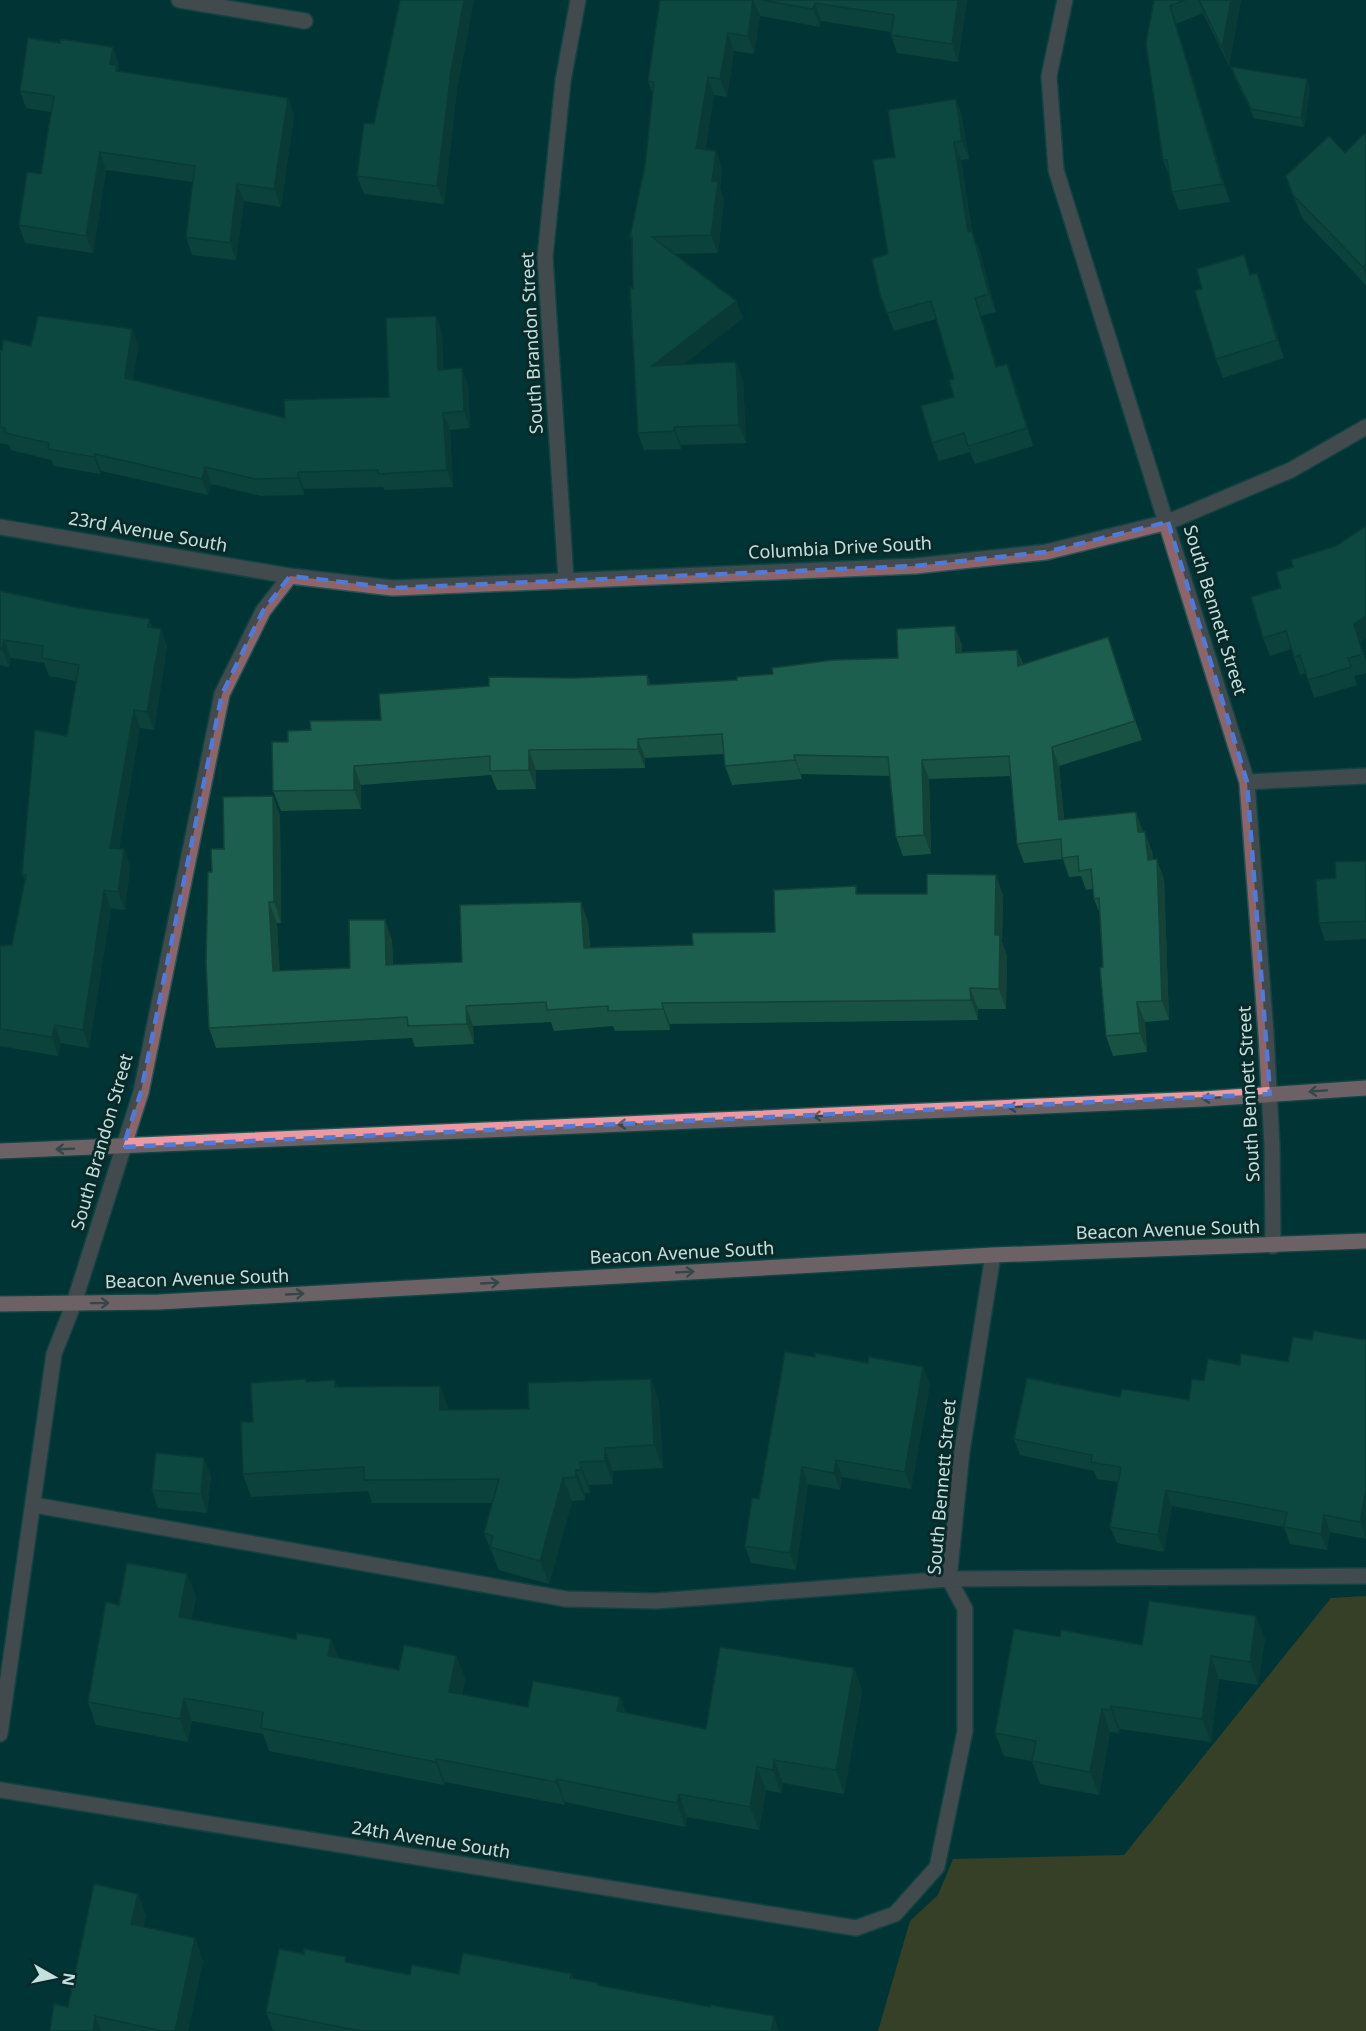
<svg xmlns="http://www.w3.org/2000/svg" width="1366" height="2031" viewBox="0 0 1366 2031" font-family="'Noto Sans',sans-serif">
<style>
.green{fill:#744f16}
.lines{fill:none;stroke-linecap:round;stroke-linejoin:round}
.minor-casing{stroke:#255454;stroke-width:18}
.major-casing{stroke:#255454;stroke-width:18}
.minor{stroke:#8e6468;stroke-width:15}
.major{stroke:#ed99a1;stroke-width:15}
.wall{fill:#185243}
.shaded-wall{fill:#144237}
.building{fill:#1c5f4e;stroke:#144237;stroke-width:1.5}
.oneway{stroke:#705c5f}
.marked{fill:none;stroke:#4f7ada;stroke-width:4.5;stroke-dasharray:12 8;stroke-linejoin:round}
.labels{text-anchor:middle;stroke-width:6;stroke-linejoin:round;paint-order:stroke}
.street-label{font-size:18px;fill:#c3e0df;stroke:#092a29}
</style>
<rect width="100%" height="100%" fill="#023535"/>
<!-- green -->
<path class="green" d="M1366,1596v435h-488l32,-110 28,-26 15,-36 171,-4 207,-257z"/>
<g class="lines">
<!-- minor casing -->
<g class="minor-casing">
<path id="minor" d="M179,0l126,21
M1065,0l-16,76 7,94 191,612 19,251 6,113 1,100
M0,527l290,49 103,12 522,-22 131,-14 122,-30 123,-52 75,-43
M566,579l-21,-322 18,-176 15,-81
M1247,782l119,-6
M34,1505l532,94 90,2 293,-22 417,-3
M0,1734l54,-380 20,-51 67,-211 81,-398 41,-83 27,-35
M0,1790l856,138 39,-14 42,-47 28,-136v-122l-16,-30 13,-128 31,-196"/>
</g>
<!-- major casing -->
<g class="major-casing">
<path id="major" d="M0,1151l1204,-52 162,-11
M0,1304l159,-2 834,-47 373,-14"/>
</g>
<!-- minor -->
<use href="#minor" class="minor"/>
<!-- major -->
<use href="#major" class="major"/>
</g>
<!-- wall -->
<path class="wall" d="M400,0h74l-17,89 -13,115 -80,-10 -7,-18 17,-52z
M660,0h307l-9,62 -61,-9 -6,-18v-3l-70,-11 -1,6 -60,-11 -6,38 -20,-3 -7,46 -13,-2 -9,55 17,19 -2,19 4,12 -6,53 -43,1 61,47 7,17 -60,46 60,16 3,63 -65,2v4l-37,1 -6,-17 -6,-189 -2,-7 15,-71 8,-71 -5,-14z
M1154,0h87l-12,66 -26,-53 -27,11 54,178 -51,8 -7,-18 -2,-14 -7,-18z
M119,64l-1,5 1,3 169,26 6,18 -13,91 -37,-6 -8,59 -44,-5 -6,-18 7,-55 -87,-12 -13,83 -68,-10 -6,-18 22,-51 10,-62 -25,-4 -6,-17z
M1231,67l79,21 -6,39 -50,-9 -20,-42z
M956,99l6,18 7,42 -8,1 11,71 7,18 17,63 -15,4 16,51 10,-3 7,18 19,64 -58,18 -5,-12 -31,9 -7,-18 22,-46v-18l-18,-60 -42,12 -14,-37 8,-40 7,-97z
M1366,137v148l-64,-67 -16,-42 59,-23z
M1251,275l13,17 20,66 -61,20 -7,-19z
M436,316l6,17 1,36 25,16 2,43 -20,2 3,57 -69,3 -1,-3 -79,2v6l-43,1 -50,-12 -3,11 -107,-24 -1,3 -46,-8 -3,-6 -40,-10 -2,-5 -9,-2v-93l31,-4 101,-17 6,16 -5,35 152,38 104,-21z
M1366,526v112l-6,4 6,19v12l-12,3 3,9 -43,13 -8,-25 -6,2 -9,-26 -21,7 -7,-18 18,-50 12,-21 43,-21z
M0,591l161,38 6,18 -13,83 -14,-2 -21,121h5l6,18 -5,43 -14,-2 -22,140 -28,-5 -3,13 -58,-10v-100l12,-1 13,-64 -3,-7 45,-138 9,-55 -27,-5 -5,-13 -33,-5 -2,9 -9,-2z
M1108,637l34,103 -83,26 5,53 79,13 9,19 1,9 11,19 5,141 -24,2 2,30 -34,4 -7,-20 -6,-122 -6,-15 -1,-10 -7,1 -5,-14 -12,1 -6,-18 -39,4 -7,-19 -6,-68 -82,3 2,75 -28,2 -7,-19 -6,-61 -89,-2 1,5 -70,6 -7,-19 -1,-12 -79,4v10l-109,2v19l-39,1 -6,-15 -130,10v24l-80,2 -8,-20 15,-49 23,-12 70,-10 108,-34 87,-8 71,-3 4,10 86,-5 36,-6 125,-16 64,-13v7l55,-2 6,14z
M273,796l7,20 1,107h-4l2,48 71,-3 42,-28 1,25 69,-3 126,-40 2,25 103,-2 82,-13 84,-38 144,1 -1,47 5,14 -1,53h-28v11l-308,4v6l-55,1 -2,-5 -59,5 -3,-9 -78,4 1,18 -59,3 -3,-9 -196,10 -7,-20 3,-156 12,-23z
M1366,861v78l-41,2 -6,-18 17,-45z
M1312,1340l54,199 -36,-7 -3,18 -37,-6 -6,-17 -112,-21 -8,46 -47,-9 -7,-16 8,-45 -21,-3 -3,-8 -74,-16 -6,-16 106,-42 69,3 15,-19 36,-16 48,-3z
M785,1352l145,32 -19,105 -69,-12 -2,13 -32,-6 -12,86 -45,-7 -6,-17 14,-47z
M306,1379l1,3 28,-2 2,7 112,23 80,-1 122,-30 8,23 4,66 -50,3v13l-24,1 1,8h-5v7l-13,1 -23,83 -50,-14 -15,-37 9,-30h-121l-4,-12 -117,6 -8,-23 10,-52z
M211,1476l-4,37 -49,-5 -6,-18z
M187,1574l9,23 -5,23 105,19h35l7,19 61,12 57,-14 9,23 -3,15 66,13 92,-10 5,15 81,17 148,-61 8,23 -18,103 -61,-11 -2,10 -15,-3 -7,40 -72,-13 -2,10 -120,-25v3l-120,-23 -1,3 -175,-34 -6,-17 -71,-13 -4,21 -92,-17 -8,-23 31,-97z
M1060,1637l82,8 123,-6 -7,46 -39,-6 -8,63 -91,-13 -1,4 -9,-1 -11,63 -59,-11 -8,-23 -28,-5 -9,-23z
M138,1894l8,22 -3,11 52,11 8,23 -15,70h-138l18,-24z
M304,1954l106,21 162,-1 1,5 25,4 1,2 180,46h-501l-5,-1 -7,-18z"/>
<!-- shaded-wall -->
<path class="shaded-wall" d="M464,0h10l-17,89 -13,115 -7,-18 14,-115z
M753,0l7,16 -6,38 -6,-18z
M958,0h9l-9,62 -6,-18z
M1231,0h10l-12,66 -7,-18z
M815,3l6,18 -1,6 -7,-18z
M1170,6l6,18 54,178 -7,-18z
M728,33l6,18 -7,46 -7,-18z
M113,47l6,17 -1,5 5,13 -13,-18z
M708,77l6,18 -11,71 -7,-18z
M1307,79l3,9 -6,39 -3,-9z
M288,98l6,18 -13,91 -7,-18z
M956,99l6,18 7,42 -7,-18z
M954,142l7,18 13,90 -6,-18z
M716,151l6,18 -2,19 4,12 -6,53 -7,-18 1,-54z
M100,152l6,18 -13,83 -7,-17z
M237,184l7,17 -8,59 -6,-17z
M972,231l7,18 17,63 -7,-18z
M1366,264v12l-3,-9z
M1257,273l7,19 20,66 -7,-18z
M975,298l6,18 22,69 -7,-18z
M736,301l7,17 -84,66 -7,-18z
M436,316l6,17 2,53 -6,-16z
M132,329l6,16 -7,50 -6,-17z
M736,362l7,18 3,63 -7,-18z
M1007,364l7,18 19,64 -6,-18z
M462,368l6,17 2,43 -6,-17z
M443,413l7,17 3,57 -6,-17z
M674,427l7,18v4l-7,-18z
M95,454l6,17 -1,3 -6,-17z
M205,467l6,17 -3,11 -6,-16z
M298,472l6,17v6l-6,-17z
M1366,616v22l-6,4 6,20 -12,-38z
M149,619l7,18 -8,-10z
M955,626l7,19 1,27 -7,-19z
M161,629l6,18 -13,83 -7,-18z
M1108,637l7,20 27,83 -7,-19z
M4,640l7,18 -2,9 -7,-18z
M1017,650l7,20 -6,-4z
M647,675l7,19 -6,-9z
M134,710l6,18 -24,138 -6,-18z
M638,739l7,19v10l-7,-19z
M1052,747l7,19 7,73 -7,-19z
M529,750l7,20v19l-7,-19z
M794,755l7,19 1,5 -7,-19z
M922,760l7,19 2,75 -7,-19z
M354,766l7,19v24l-7,-19z
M273,796l7,20 1,107 -7,-21z
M1136,812l7,19 2,21 -7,-20z
M1145,832l7,19 3,29 -7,-20z
M124,849l6,18 -5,43 -7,-18z
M1157,859l7,20 5,141 -7,-19z
M996,875l7,20 -1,47 5,14 -1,53 -7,-20 -4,-54z
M104,890l7,18 -22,140 -6,-18z
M269,902l8,21 4,68 -8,-20z
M581,902l7,20 3,46 -7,-20z
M385,920l7,20 1,45 -7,-20z
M970,988l8,21v11l-7,-20z
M1137,1002l8,20 2,30 -7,-19z
M662,1003l8,21v6l-7,-21z
M466,1006l7,20 1,18 -7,-20z
M55,1025l6,18 -3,13 -6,-19z
M923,1367l7,17 -19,105 -6,-17z
M651,1379l8,23 4,66 -9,-23z
M440,1386l9,23 -9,1z
M605,1448l8,23v13l-8,-23z
M204,1458l7,18 -4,37 -6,-19z
M836,1460l6,17 -2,13 -6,-17z
M580,1462l9,23 1,8 -9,-23z
M802,1467l6,17 -12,86 -6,-17z
M576,1470l9,23v7l-9,-23z
M563,1478l9,23 -23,83 -9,-23z
M1166,1490l6,16 -8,46 -6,-17z
M1366,1490v49l-6,-17z
M1324,1515l6,17 -3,18 -6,-16z
M187,1574l9,23 -8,43 -9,-23z
M1256,1616l9,23 -7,46 -8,-23z
M331,1639l9,23 -12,-6z
M456,1656l9,23 -7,36 -9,-23z
M1211,1656l8,23 -8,63 -9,-23z
M854,1668l8,23 -18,103 -8,-24z
M620,1697l8,24 -11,-10z
M184,1698l8,23 -4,21 -8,-23z
M1111,1706l9,23 -1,4 -8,-23z
M1102,1709l8,23 -11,63 -9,-23z
M436,1759l9,23 -1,3 -8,-23z
M774,1760l9,23 -2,10 -8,-23z
M757,1767l9,23 -7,40 -9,-23z
M557,1779l8,23v3l-9,-23z
M679,1794l8,23 -2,10 -8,-24z
M138,1894l8,22 -7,30 -8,-22z
M195,1938l8,23 -15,70h-13z
M95,2016l6,15h-8z
M774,2016l5,15h-8z"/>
<!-- building -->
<path class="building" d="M400,0h64l-13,71 -14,115 -80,-10 7,-53 10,1z
M660,0h93l-5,36 -20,-3 -8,46 -12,-2 -12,71 20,3 -4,30 6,1 -7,53 -59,2 84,64 -84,65 84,-4 3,63 -65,2v4l-36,2 -8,-145h3l-1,-51h-2l15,-71 9,-84 -6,-1z
M761,0h197l-6,44 -61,-9 3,-20 -79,-12 -2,6z
M1154,0h31l-15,6 53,178 -51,8 -5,-32h-4l-17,-117z
M1199,0h32l-9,48z
M28,38l32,5v-3h7l46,7 -3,17 7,1 -1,6 172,27 -14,91 -37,-5 -7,59 -44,-6 9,-71 -95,-14 -14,84 -67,-11 8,-53 14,2 13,-78 -34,-5z
M1231,67l76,12 -6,39 -50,-9z
M956,99l6,42 -8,1 14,90 4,-1 17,63 -14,4 21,69 11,-3 20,64 -59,18 -4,-13 -32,10 -11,-37 33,-9 -5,-17 5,-1 -23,-78 -44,12 -7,-19 -8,-35 16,-5 -15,-94 22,-3 -7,-47z
M1364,134l2,3v127l-3,3 -70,-72 -7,-19 43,-40 16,17z
M1244,255l6,20 7,-2 20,67 -61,19 -21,-68 7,-2 -5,-20z
M38,316l94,13 -7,49 160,40 -1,-18 105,-3 -3,-79 50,-2 2,54 24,-2 2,43 -21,2 4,57 -69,4v-4l-80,2v6l-43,1 -50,-12 -3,12 -107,-25 -1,3 -46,-8 1,-6 -44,-10v-5l-5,-1v-77h2l1,-10 28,6z
M1366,526v90l-12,8 9,30 -15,4 3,9 -43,13 -8,-25 -6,2 -8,-26 -23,7 -12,-41 30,-9 -5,-16 17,-5 -2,-7 45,-14z
M0,591l74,16 75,12 -1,8 13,2 -14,83 -13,-2 -24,138 14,1 -6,43 -14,-2 -21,140 -28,-5 -3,12 -52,-8v-83l12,-1 14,-70 -4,-1 13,-144 32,6 12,-71 -37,-7 1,-12 -39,-6 -2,9h-2z
M955,626l1,27 61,-3 1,16 90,-29 27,84 -83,26 7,73 77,-8 2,20h7l3,28 9,-1 5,142 -25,1 3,31 -34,3 -6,-68 3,-1 -4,-69 -5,1 -3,-30 -12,2 -1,-15 -16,2 -1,-19 -44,5 -8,-88 -87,4 2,75 -28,2 -8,-80 -94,-2 1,5 -70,6 -3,-32 -84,5v10l-109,1v20l-39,1v-15l-136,10v24l-81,1 -1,-49h16v-11l23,-1 -1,-9 71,-1 -2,-26 110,-8v-9l87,1 71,-3 1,10 89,-5v-3l36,-3 -1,-6 61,-8 65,-2 -1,-29z
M273,796l1,106h-5l4,69 77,-3 -1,-48h36l1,45 76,-3 -2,-57 121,-3 3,46 109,-3 -1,-12 83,-1 -1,-42 82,-4v8h71v-20l69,1 -1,60h5l-1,54 -29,-1 1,12 -309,3 1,6 -55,2v-5l-61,4 -1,-8 -80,4 1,18 -59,2 -1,-9 -198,11 -3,-66 2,-90h4l-1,-23h13l-1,-52z
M1366,861v60l-47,2 -3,-43 20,-2 -1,-16z
M1314,1331l52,9v150l-6,32 -36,-7 -3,19 -37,-7 3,-15 -121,-22 -8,45 -48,-8 11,-60 -30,-5 1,-7 -78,-16 13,-61 93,19 2,-8 67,11 3,-21 12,2 4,-22 32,6 1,-11 47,8 5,-25 19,3z
M785,1352l30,5v-4l53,10 1,-6 54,10 -18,105 -69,-12 -2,13 -32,-6 -12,86 -45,-7 7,-48 7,1z
M306,1379v3l29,-2v7l105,-1v24l89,-1 -1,-26 123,-4 3,66 -49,3v13l-25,1 1,8h-5v7l-13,1 -23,83 -50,-14 3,-11 -9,-3 15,-54 -135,1v-13l-121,7 -2,-52h12l-2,-39z
M156,1453l48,5 -3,36 -49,-4z
M127,1563l60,11 -8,43 117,22 1,-6 34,6 -3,17 71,14 5,-25 52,11 -7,36 79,15 5,-26 87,16 -3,14 89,18 14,-82 134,21 -18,102 -62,-10 -1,10 -16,-3 -7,40 -71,-13 -2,9 -120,-24 -1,3 -120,-23v3l-175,-34 2,-16 -79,-14 -4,21 -92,-17 18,-100 13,3z
M1149,1601l107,15 -6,46 -39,-6 -9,63 -91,-13v4l-9,-1 -12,63 -58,-11 4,-20 -41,-8 19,-104 46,8 1,-7 81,15z
M94,1884l44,10 -7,30 64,14 -20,93h-13l-67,-15 -2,15h-43l4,-27 14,3z
M279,1949l25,5v-5l42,8 -1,5 65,13 2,-10 47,9 4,-21 109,21 -2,4 28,5 -1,2 113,22 1,-2 63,11 -3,15h-410l-95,-19z"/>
<!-- one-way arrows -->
<defs><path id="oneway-shaft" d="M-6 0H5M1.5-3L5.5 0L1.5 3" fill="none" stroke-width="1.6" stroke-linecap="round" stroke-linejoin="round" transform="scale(1.5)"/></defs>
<g class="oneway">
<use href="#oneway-shaft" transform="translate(1318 1091) rotate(176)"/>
<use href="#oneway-shaft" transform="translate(1211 1098) rotate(176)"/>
<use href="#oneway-shaft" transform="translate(1017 1107) rotate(177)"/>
<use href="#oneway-shaft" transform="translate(822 1116) rotate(178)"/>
<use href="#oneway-shaft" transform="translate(627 1124) rotate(178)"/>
<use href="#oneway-shaft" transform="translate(65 1149) rotate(178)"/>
<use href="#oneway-shaft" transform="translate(685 1272) rotate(-3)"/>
<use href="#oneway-shaft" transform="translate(490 1283) rotate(-3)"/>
<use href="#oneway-shaft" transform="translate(295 1294) rotate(-3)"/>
<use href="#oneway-shaft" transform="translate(100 1303) rotate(-1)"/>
</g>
<!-- marked area -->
<path d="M0 0H1366V2031H0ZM1168,522l79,260 23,312 -1147,53 18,-55 81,-398 41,-83 27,-35 103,12 522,-22 131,-14z" fill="#023535" fill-opacity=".55" fill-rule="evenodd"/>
<path class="marked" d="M1168,522l79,260 23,312 -1147,53 18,-55 81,-398 41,-83 27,-35 103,12 522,-22 131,-14z"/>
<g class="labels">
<!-- street labels -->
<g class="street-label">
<text transform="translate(532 343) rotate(-93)" y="6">South Brandon Street</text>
<text transform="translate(148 532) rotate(10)" y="6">23rd Avenue South</text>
<text transform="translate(840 548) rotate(-3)" y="6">Columbia Drive South</text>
<text transform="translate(1215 610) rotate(73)" y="6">South Bennett Street</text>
<text transform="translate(1249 1094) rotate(-93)" y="6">South Bennett Street</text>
<text transform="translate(102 1142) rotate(-74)" y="6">South Brandon Street</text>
<text transform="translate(1168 1230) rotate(-2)" y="6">Beacon Avenue South</text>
<text transform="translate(682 1253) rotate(-3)" y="6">Beacon Avenue South</text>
<text transform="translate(197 1279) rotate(-2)" y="6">Beacon Avenue South</text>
<text transform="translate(942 1487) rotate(-85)" y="6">South Bennett Street</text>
<text transform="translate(431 1840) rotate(9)" y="6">24th Avenue South</text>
</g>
</g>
<!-- north arrow -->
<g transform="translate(54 1977) rotate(99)" stroke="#092a29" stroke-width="4.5" paint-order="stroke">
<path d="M0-4.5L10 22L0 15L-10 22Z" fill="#c3e0df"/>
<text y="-9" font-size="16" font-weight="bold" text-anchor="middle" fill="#c3e0df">N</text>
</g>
</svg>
